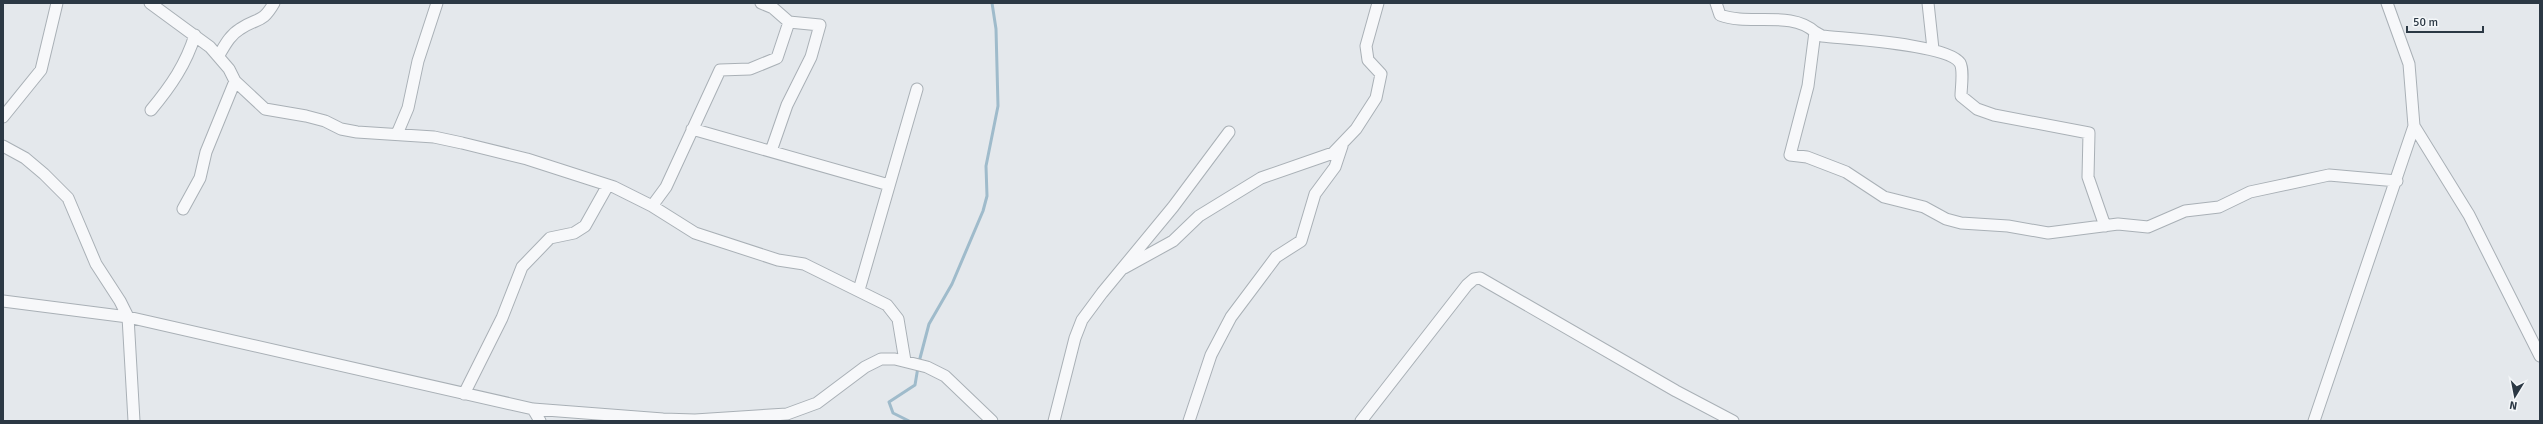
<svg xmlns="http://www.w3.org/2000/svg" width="2543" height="424" viewBox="0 0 2543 424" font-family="Signika,sans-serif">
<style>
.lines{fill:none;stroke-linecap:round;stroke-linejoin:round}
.stream{stroke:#9fbbcb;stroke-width:3}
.street-casing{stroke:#a9b0b6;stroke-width:13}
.street{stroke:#f7f8fa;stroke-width:11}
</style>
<rect width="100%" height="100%" fill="#e4e8ec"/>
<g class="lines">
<!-- stream -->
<path class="stream" d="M919,362l10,-38 23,-40 31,-73 4,-15 -1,-30 12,-60 -2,-77 -4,-26
M909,421l-16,-8 -4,-11 26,-17 3,-18"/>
<!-- street casing -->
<g class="street-casing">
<path id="street" d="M150,3l60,44 19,22 6,12 30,28 41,7 19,5 16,8 16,3 77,5 28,6 65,16 87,28 38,19 43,27 83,27 26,4 83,41 11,14 7,42
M761,3l12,5 16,14 31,3 -9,32 -24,48 -16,46
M1716,3l4,12c29,11 71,-5 95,17l-7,54 -18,69 17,2 39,15 38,25 40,10 22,12 15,4 47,3 40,7 70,-9 30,3 37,-16 34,-4 31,-15 79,-17 68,6
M1928,3l5,46
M1815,32l7,4c25,3 126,8 138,27 4,7 1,25 1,33l16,13 17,6 95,18 -1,44 17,49
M219,55c6,-10 11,-20 21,-26 18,-12 22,-5 34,-26
M151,110c20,-24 35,-46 44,-75
M3,117l38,-47 16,-67
M2414,126l55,89 71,141
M692,129l197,56
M397,134l11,-26 10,-47 19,-58
M3,146l22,12 19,16 24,24 28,66 24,37 8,16 6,104
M652,206l14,-19 54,-117 30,-1 27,-11 12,-36
M183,209l17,-31 6,-26 29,-71
M1124,268l49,-27 26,-25 62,-38 72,-25 23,-24 20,-31 5,-24 -13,-14 -2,-14 12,-43
M859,290l58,-201
M3,301l125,16 405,92 130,10 32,1 92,-6 30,-11 48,-36 16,-8h14l32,8 18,9 47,45
M464,394l38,-76 20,-51 28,-29 24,-5 11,-7 23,-41
M533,409l7,12
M1054,421l21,-83 7,-18 20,-27 71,-86 56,-75
M1189,421l22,-66 20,-38 45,-60 25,-16 14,-47 20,-27 7,-21
M1361,421l106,-136 7,-6 6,-1 196,113 57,30
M2314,421l100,-295 -5,-62 -22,-61"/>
</g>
<!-- street -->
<use href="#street" class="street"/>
</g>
<!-- border -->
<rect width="2543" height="424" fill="none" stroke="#2b3844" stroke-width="8"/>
<!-- north arrow -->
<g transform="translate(2515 396) rotate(190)" stroke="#f4f7f9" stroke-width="3" paint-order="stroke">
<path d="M0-3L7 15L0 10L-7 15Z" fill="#2b3844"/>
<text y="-6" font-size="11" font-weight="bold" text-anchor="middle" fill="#2b3844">N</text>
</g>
<!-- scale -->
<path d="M2407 26v6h76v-6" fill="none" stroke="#2b3844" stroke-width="2"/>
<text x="2413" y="26" font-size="12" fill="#2b3844" stroke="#f4f7f9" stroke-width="3" paint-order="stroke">50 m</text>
</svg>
